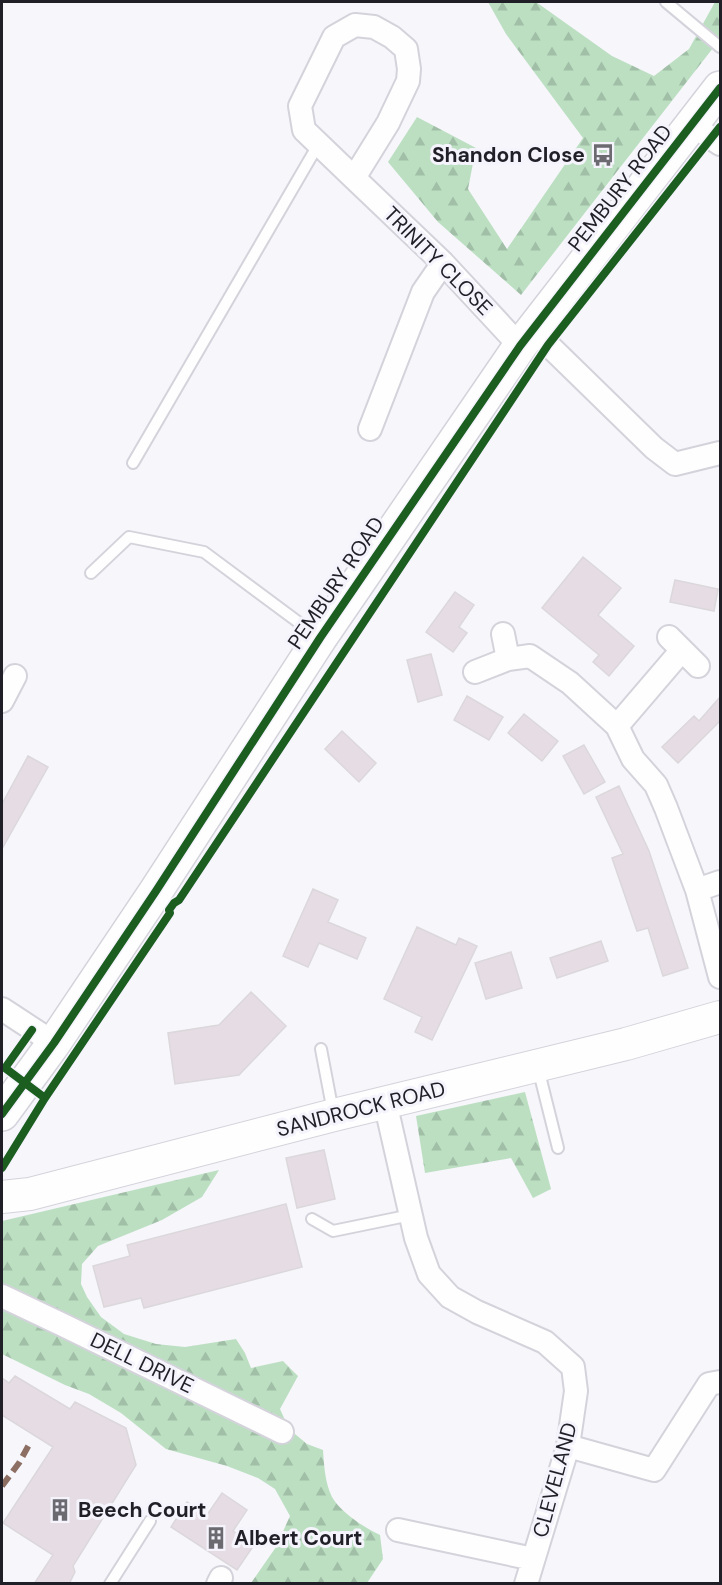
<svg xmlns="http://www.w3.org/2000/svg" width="722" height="1585" viewBox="0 0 722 1585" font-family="'DM Sans',sans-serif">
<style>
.forest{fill:url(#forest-firs)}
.building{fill:#e6dde4;stroke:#dbd7db;stroke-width:1.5}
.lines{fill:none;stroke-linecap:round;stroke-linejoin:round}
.lane-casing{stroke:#d4d3db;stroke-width:14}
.street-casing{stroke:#d4d3db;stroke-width:26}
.secondary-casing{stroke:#d4d3db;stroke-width:34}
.primary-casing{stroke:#d4d3db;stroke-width:36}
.lane{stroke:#fefefe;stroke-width:10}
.street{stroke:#fefefe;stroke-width:22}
.secondary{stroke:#fefefe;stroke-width:32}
.primary{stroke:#fefefe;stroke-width:33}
.quiet{stroke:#8d6e63;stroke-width:6;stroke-dasharray:12 6;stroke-linecap:butt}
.cycleway-casing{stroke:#f5f4fd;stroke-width:11}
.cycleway{stroke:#1b5e20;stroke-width:8}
.labels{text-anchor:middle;stroke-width:6;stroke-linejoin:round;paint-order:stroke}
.poi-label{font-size:21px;font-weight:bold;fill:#201f27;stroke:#f5f4fd;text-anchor:start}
.street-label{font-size:21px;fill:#201f27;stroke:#f5f4fd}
</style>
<defs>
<pattern id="forest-firs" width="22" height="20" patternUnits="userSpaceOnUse" patternTransform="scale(1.5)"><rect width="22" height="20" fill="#bcdfc2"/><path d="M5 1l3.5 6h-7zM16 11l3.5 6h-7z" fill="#a1bfa7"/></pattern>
</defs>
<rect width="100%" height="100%" fill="#f6f6fb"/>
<!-- forest -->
<path class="forest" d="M488,2h48l76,54 42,20 35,-27 26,-47h5v37l-199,256 -83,-73 -50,-60 29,-45 59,31 -8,41 39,60 76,-111 -77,-104z
M525,1092l26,97 -18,9 -22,-40 -86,15 -9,-57z
M219,1170l-17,27 -40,23 -64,26 -16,18 -1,20 6,13 14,20 23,17 32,10 29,3 51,-8 9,14 6,15 32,-7 15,15 -18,33 9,20 18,15 16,6c1,15 2,33 9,47 8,15 33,31 48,38l3,24 -16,24h-116l25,-36 14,-31 -15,-27 -17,-11 -31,-12 -61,-17 -45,-36 -32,-19 -24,-9 -63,-31v-133z"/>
<!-- building -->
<path class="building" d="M583,557l38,31 -23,27 36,31 -25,30 -16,-14 6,-7 -57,-47z
M675,580l43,9 -4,22 -44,-9z
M455,592l19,13 -15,22 8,6 -14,19 -27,-20z
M431,654l11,41 -24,7 -11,-42z
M467,696l36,21 -14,23 -35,-20z
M720,697v24l-42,42 -16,-16 32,-31 5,5z
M524,714l34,27 -16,20 -34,-28z
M342,731l34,32 -17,19 -34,-33z
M584,745l21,37 -21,12 -21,-38z
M28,756l20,11 -46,82v-45z
M619,786l30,65 39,117 -25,8 -15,-48 -11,3 -25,-73 11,-4 -27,-57z
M313,889l25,11 -10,22 38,16 -9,21 -38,-16 -11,24 -25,-11z
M417,927l39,18 3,-7 18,8 -45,94 -17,-8 7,-15 -38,-18z
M601,941l7,20 -51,17 -7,-20z
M511,952l11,36 -36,11 -11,-36z
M251,992l35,34 -47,49 -64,9 -7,-51 51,-8z
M324,1150l11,49 -38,9 -11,-50z
M286,1204l16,63 -158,41 -3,-10 -37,9 -11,-41 37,-10 -3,-11z
M15,1376l55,33 5,-7 51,26 10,37 -63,101 2,6 -6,12h-35l19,-29 -50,-32 50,-76 -51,-32v-37l7,5z
M222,1493l25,17 -14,21 21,14 -17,25 -66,-43 16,-25 20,13z"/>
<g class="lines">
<!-- lane casing -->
<g class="lane-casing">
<path id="lane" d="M666,2l54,45
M133,463l185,-318
M91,573l38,-36 75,15 113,84
M321,1049l12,63
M538,1068l20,80
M312,1219l21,12 78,-16
M110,1584l40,-63"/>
</g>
<!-- street casing -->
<g class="street-casing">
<path id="street" d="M692,125l28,19
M354,178l-50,-48 -4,-24 34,-69 21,-12 19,2 18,10 14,12 3,20 -1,12 -20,42 -34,55 89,85 77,83
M532,329l122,119 21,16 45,-11
M370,429l53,-137 20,-29
M503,634l5,25
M669,637l29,29
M475,672l33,-13 22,-3 40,27 47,43 16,33 23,26 10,23 31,82 23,87
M2,701l13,-25
M617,726l65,-76
M697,890l23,-8
M2,1009l52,34
M385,1102l31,136 13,36 21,23 27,15 68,30 28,25 3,24 -8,55 -42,138
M2,1296l61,29 219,107
M568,1446l86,24 55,-86 11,-2
M398,1530l135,29
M218,1584l3,-6"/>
</g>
<!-- secondary casing -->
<g class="secondary-casing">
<path id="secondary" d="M2,1197l28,-3 304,-79 292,-71 94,-27"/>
</g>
<!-- primary casing -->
<g class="primary-casing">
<path id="primary" d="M2,1114l52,-71 102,-152 164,-253 200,-292 200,-258"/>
</g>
<!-- lane -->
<use href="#lane" class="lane"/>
<!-- street -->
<use href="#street" class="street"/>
<!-- secondary -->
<use href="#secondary" class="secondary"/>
<!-- primary -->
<use href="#primary" class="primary"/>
<!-- quiet -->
<path class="quiet" d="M2,1486l17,-23 12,-22"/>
<!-- cycleway casing -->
<g class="cycleway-casing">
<path id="cycleway" d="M32,1030l-27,38 40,30
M2,1114l52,-71 102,-152 164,-253 200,-292 200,-258
M2,1168l43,-70 125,-185 -1,-3 5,-7 5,-3 369,-555 172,-218"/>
</g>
<!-- cycleway -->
<use href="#cycleway" class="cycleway"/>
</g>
<!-- icons -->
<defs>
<g id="bus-bare" transform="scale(1.8)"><path d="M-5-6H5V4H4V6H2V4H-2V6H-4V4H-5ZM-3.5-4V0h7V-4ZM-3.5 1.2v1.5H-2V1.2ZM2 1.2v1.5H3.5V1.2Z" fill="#6b6a71" stroke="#f5f4fd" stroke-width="2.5" paint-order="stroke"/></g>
<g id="building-bare" transform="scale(1.8)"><path d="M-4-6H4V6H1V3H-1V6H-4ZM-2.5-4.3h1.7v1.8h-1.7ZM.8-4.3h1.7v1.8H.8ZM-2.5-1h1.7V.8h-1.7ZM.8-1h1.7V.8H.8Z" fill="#6b6a71" stroke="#f5f4fd" stroke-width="2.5" paint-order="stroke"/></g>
</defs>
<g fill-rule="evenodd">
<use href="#bus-bare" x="603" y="155"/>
<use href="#building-bare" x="60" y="1510"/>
<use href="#building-bare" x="216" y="1538"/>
</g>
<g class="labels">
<!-- poi labels -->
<g class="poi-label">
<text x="585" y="162" text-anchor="end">Shandon Close</text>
<text x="78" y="1517">Beech Court</text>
<text x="234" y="1545">Albert Court</text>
</g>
<!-- street labels -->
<g class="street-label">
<text transform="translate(620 188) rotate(-52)" y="7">PEMBURY ROAD</text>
<text transform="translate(438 261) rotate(45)" y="7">TRINITY CLOSE</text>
<text transform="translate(336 583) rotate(-56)" y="7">PEMBURY ROAD</text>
<text transform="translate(361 1109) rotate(-14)" y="7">SANDROCK ROAD</text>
<text transform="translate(142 1363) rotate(26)" y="7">DELL DRIVE</text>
<text transform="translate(555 1480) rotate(-75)" y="7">CLEVELAND</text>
</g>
</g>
<!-- border -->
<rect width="722" height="1585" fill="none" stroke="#201f27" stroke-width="6"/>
</svg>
